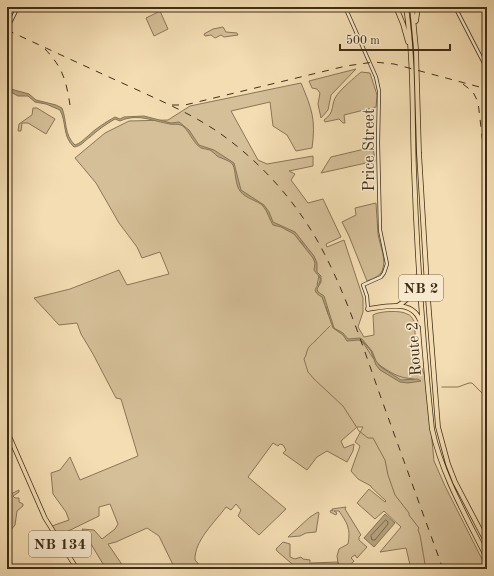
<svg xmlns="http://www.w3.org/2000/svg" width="494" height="576" viewBox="0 0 494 576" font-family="'Old Standard TT',serif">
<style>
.green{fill:#d5bf98;stroke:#8a7658}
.water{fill:#b6a27e;stroke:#867455}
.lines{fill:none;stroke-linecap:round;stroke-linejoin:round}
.shore{stroke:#7a684a;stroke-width:1}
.stream{stroke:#867455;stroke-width:1}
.secondary-casing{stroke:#3f2e17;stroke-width:4}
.primary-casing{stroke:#3f2e17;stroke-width:5}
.highway-casing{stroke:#3f2e17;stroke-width:5.5}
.secondary{stroke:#f8e9ce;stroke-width:2.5}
.primary{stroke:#f4ddb3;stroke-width:3.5}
.highway{stroke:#f4ddb3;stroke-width:4}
.rail{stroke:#3f2e17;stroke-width:1;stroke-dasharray:7 7;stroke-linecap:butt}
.labels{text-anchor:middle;stroke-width:3;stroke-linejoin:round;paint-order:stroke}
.shield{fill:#f8e9ce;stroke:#76664e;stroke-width:1}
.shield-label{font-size:15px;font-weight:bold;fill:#3f2e17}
.street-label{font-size:16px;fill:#3f2e17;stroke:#f8e9ce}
</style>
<rect width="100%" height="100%" fill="#f4ddb3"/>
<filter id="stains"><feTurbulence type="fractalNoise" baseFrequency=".005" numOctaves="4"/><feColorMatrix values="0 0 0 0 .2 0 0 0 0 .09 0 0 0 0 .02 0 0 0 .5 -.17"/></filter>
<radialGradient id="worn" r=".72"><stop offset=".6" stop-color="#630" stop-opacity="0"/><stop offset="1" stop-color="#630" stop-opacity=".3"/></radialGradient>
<!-- green -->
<path class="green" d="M160,11l8,18 -14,7 -8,-18z
M223,27l3,5 11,1 1,2 -14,2 -3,-2 -6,3 -4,-3 -6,1 -1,-2 9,-5z
M356,69l-25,26 -3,15 -7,8 -3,-14 2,-11 -3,-4 -5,-1 -3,-7z
M361,72l9,1 7,22 -1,12 -32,8 1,8h-2l-4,-4 -14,3 -1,-2c12,-8 6,-16 13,-25 6,-8 16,-16 24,-23z
M301,83c11,26 15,37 11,65l-16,3 -9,-16 -14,-9 -3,-24 -39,9 27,49 9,4 46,-8v10l-24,5 6,3 -4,6 17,23 15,-4 18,38 -15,7 1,3 17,-7 19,58v14l-5,15 6,10 10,-2 -1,-20c6,-4 28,-5 34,-1 4,1 5,4 7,7l3,35 9,23 8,82 11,25 42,83h-76l-5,-21 -26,4 21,-25 -17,-16 -9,8 -18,-16 12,-14 16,13 1,-1 -15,-14v-1l-13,-7 -7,-8 9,-25 -5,-4 8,-15h-6l-16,14 3,7 10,-4 -1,7 -6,11 -20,-11 -10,6 -10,13 -24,-17 3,-3 -3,-5 -3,-1 -2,2 -5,-3 -25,34 38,32 -27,26 -21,-19 3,-6 -5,-6 -5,6 -5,-3c-11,15 -32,34 -31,53l8,9h-6l-2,-2 -2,2h-18l-16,-33 -12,-8 -31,14 -8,2 17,25h-19l-24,-40 12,1 8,9 13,-10 3,-5 -8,-20 -11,3v9l-41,20 -6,-10 17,-6 -3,-8 -13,-18 -2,-21 9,-3 10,-13 10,23 58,-24 -17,-57 -5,-1 -23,-44 -12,-20 -4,-11 -18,2 -25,-27 36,-9 49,-19 8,15 42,-11 -9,-22 -18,6 -5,-11 -18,-24 -23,-40 -21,-25 30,-25 24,-12 39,-1 22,-14z
M33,108h4l18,11 -9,15 -18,-11h-6l-1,8h-3l1,-7 13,-9z
M373,147l2,14 -54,12 10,-16z
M376,203c1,10 1,21 2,31 2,12 9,26 4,37 -3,6 -10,8 -15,10l-18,-45 -7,-14 14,-7 -1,-7z
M19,490v2l-6,4 2,2h4v4l4,2v2l-6,5 -2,14 -5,6 -3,7v-42z
M346,507l-1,2 16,26 -2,2v3l8,7 -10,11 -2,-3 -3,2 -1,1 3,3 -7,8h-8l-2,-13 2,-7 9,-5c3,-16 -1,-21 -9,-33h-5l3,2 -1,2 -6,-3 1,-2 2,1 -1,-2z
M318,512l1,1 -3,19 -10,1 -6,3 -12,1 22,-20z
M283,542l7,2v13l5,2 6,-2 2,2 7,1v9h-12l-21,-18 -1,-2z
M338,562v7h-26l-1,-6z"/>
<!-- water -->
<path class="water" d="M7,88l22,6 7,6 20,5 6,3c5,13 2,27 13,37 6,-2 8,-5 13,-9 7,-7 18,-14 27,-19l5,2 4,-2 20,-1 27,7 8,-1 10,8 10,15 15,5 20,13 7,27 23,15 5,7 4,10 22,10 19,24 3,7v9l4,4v6l-4,7 1,3 6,4 10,32 9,5 5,6 12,-1 2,1 10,12 4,10 5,6 20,13 17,-1 3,2 -13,2 -8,-1 -20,-12 -4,-5 -5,-14 -7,-8 -5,-3 -12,1 -4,-6 -10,-7 -11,-31c-15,-8 0,-11 -2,-19 -1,-2 -4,-5 -6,-8l1,-7 -2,-5 -19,-24 -13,-7 -8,-2c-4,-6 -5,-13 -10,-19 -6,-6 -17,-7 -23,-15 -5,-7 -4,-19 -7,-26 -3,-5 -11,-6 -16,-9 -2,-2 -4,-4 -7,-6 -3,-1 -6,-1 -9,-2 -7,-4 -11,-15 -17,-21 -5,-4 -8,-2 -14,-3 -18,-3 -32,-11 -50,-3l-5,-2c-9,5 -17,11 -25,18 -6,4 -8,9 -16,10 -12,-11 -7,-24 -14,-37l-14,-6 -11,-2 -7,-6h-10l-11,-6z
M385,514l10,9 -21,24 -10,-9z"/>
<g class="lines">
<!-- shore -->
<path class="shore" d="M386,520l2,2v2l-13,16h-3l-1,-4z"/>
<!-- stream -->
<path class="stream" d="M300,241l4,5
M317,285l2,-9
M326,307l2,7
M330,326c-5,5 -9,9 -14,14 -2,3 -5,4 -7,7 -3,4 -2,8 -5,12l4,13 6,7 29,27 16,25 9,7h5l12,22 3,15 7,20 14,18v2l10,13 -1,2 2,5 5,29 -3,5
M362,341l11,17
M378,364c13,9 20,14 36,15
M442,387h16l11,-4h3l15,15"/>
<!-- secondary casing -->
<g class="secondary-casing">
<path id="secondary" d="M345,7l31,70 3,14 -1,52 2,87 7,34 -3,9 -3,4 -18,8 4,11 1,13
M455,7l32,62
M7,29l11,-22"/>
</g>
<!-- primary casing -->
<g class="primary-casing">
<path id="primary" d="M7,431l38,87 32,51"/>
</g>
<!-- highway casing -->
<g class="highway-casing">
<path id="highway" d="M396,7l7,17 5,18
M406,7c8,54 6,109 8,163 3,86 9,174 18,259 10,46 34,87 55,129
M412,7l4,42 3,104 8,133 11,141 10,37 7,18 32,61
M416,21l2,-14
M399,305c12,-7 17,-16 19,-29
M368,309c20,-3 47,-10 53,15"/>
</g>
<!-- secondary -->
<use href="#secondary" class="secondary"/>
<!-- primary -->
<use href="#primary" class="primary"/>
<!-- highway -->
<use href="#highway" class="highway"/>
<!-- rail -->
<path class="rail" d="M7,30c41,19 82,38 124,57 32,15 66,29 94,50 41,30 75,70 98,114 24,46 40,96 57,144 21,58 42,116 63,174
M45,49c18,19 21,31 25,56
M463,84l10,8 5,10 9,76
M172,105h13l161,-39 28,-4 20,2 93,25"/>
</g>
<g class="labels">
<!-- shield labels -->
<g class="shield">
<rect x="399" y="275" width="44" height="26" rx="3"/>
<rect x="29" y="531" width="62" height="26" rx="3"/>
</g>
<g class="shield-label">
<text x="421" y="293">NB 2</text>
<text x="60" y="549">NB 134</text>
</g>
<!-- street labels -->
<g class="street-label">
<text transform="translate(368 150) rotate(-90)" y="6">Price Street</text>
<text transform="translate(413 349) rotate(-94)" y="6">Route 2</text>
</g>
</g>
<!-- margin -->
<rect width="494" height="576" fill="none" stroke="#f4ddb3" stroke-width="24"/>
<rect x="8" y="8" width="478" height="560" fill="none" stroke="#3f2e17" stroke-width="2"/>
<rect x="12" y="12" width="470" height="552" fill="none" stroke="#3f2e17"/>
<!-- scale -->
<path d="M340 44v6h110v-6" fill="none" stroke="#3f2e17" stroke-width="2"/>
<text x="346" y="44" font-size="12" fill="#3f2e17" stroke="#f8e9ce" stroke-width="3" paint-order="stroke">500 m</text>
<rect width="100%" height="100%" filter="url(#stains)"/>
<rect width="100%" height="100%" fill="url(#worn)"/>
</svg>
